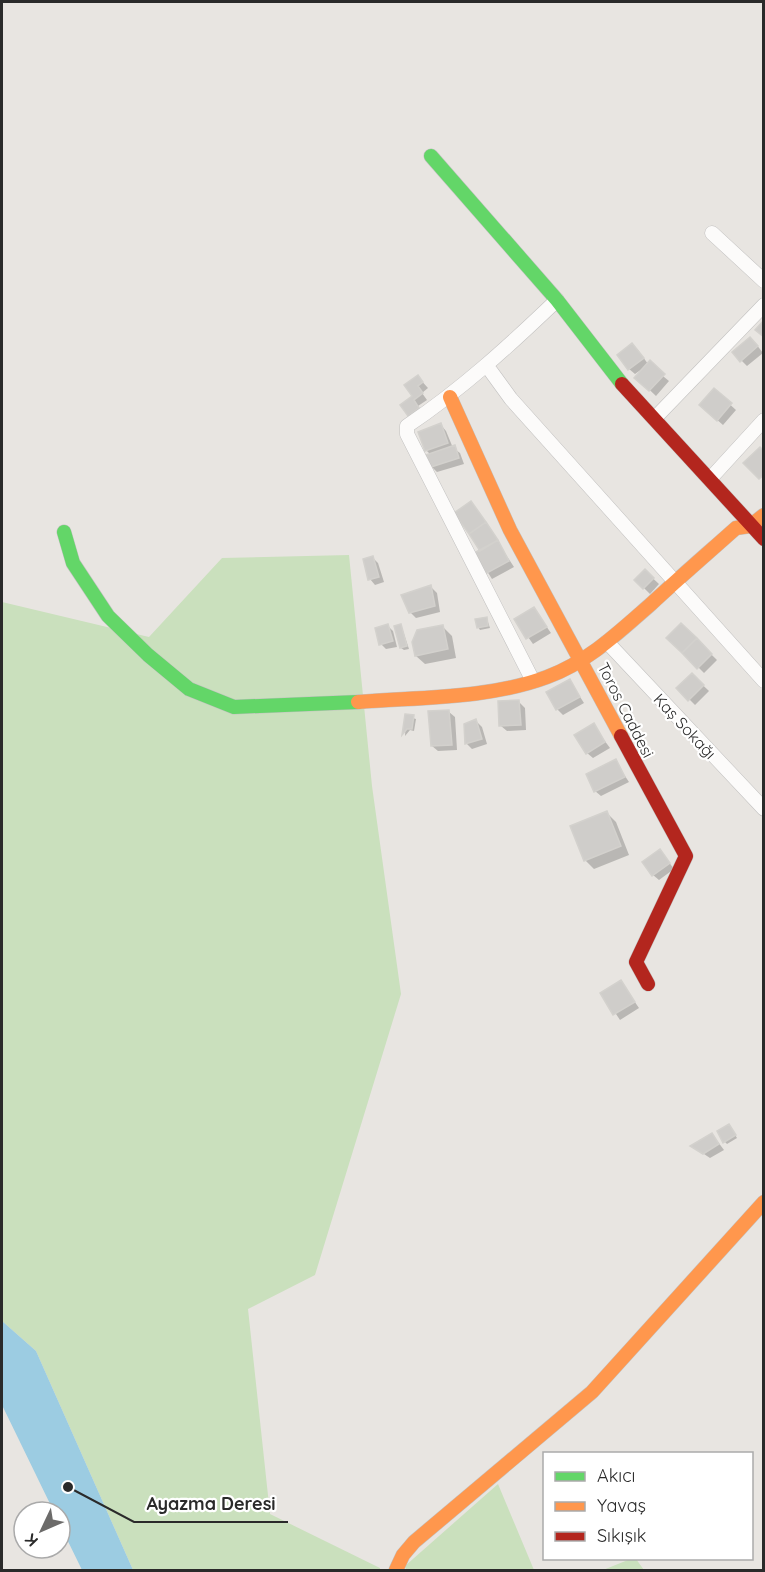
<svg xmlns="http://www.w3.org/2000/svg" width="765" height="1572" viewBox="0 0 765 1572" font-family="Quicksand,sans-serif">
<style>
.green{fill:#cae0bd}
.water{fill:#9ccce2}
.shadow{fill:#0003}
.building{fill:#cfcdca;stroke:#d3d1cd;stroke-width:1.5}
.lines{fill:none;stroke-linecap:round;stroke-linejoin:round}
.street-casing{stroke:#c2c1c0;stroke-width:15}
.fast-casing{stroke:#c2c1c0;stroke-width:15}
.slow-casing{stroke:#c2c1c0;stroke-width:15}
.jam-casing{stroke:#c2c1c0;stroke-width:15}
.street{stroke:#fcfbfa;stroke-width:14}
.fast{stroke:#63d668;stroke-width:14}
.slow{stroke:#ff974d;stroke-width:14}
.jam{stroke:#b3261e;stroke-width:14}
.labels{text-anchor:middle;stroke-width:4.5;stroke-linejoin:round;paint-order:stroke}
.street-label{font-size:16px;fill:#2a2a2a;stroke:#fff}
.leader{fill:none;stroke:#2a2a2a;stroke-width:2}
.callout-dot{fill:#2a2a2a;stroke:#fff;stroke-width:2}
.callout-label{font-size:18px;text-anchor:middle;font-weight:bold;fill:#2a2a2a;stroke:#fff;stroke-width:4.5;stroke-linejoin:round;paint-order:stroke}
</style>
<rect width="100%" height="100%" fill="#e8e5e1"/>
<!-- green -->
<path class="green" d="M349,555l23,231 29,208 -86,281 -67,34 22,205 110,54v2h-247l-97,-219 -34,-30v-719l147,35 73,-79z
M498,1484l36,86h-128l-1,-4z
M633,1558l3,1 8,11h-41z"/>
<!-- water -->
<path class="water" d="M2,1321l34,30 97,219h-51l-22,-45v-13h-6l-52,-107z"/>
<!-- shadow -->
<path class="shadow" d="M756,344l7,9 -16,13 -13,-13z
M638,350l10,14 21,17 -13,15 -20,-19 6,-8 -7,5 -6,-5z
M418,377l10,11 -6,5 5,7 -9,6 6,8 -9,7 -13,-15 12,-9z
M714,390l22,20 -13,15 -16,-14z
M441,425l5,6 7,17 7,5 4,11 -27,8 -5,-5 -1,-12 -5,-5z
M476,509l38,58 -22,12 -16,-25 6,-2z
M373,558l5,5 6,19 -9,3 -5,-6z
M645,571l14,13 -9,10 -14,-14z
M431,587l6,6 3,19 -24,6 -6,-6z
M534,609l17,24 -18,11 -17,-24z
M487,619l3,9 -10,2 -2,-3z
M401,625l8,24 -5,1 -3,-2z
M681,625l36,35 -13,13 -35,-35z
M388,626l5,5 4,16 -11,2 -5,-5z
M443,627l9,9 4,22 -31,6 -9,-8z
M692,675l17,16 -14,14 -17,-17z
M570,681l14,22 -21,12 -6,-6z
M519,702l6,6 1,22 -19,1 -6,-5z
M449,712l6,5 2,33 -19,1 -6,-5z
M406,716l10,3 -2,12 -4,-1 -5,6z
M476,721l6,6 5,17 -15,5 -6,-6z
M593,725l17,23 -17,10 -6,-5z
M615,761l14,21 -28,14 -6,-5z
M607,813l9,9 13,33 -35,14 -9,-9z
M665,857l9,12 -15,11 -6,-5z
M621,982l18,26 -19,12 -18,-27z
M731,1128l6,10 -10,6 -2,-2z
M712,1134l12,16 -14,8 -18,-12z"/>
<!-- building -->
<path class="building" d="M764,320v17l-9,-7z
M750,337l8,9 -18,16 -8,-10z
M632,343l12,15 -16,12 -11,-15z
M650,360l15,14 -16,17 -15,-13z
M418,375l5,7 -5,4 5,7 -9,7 5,8 -11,8 -8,-11 12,-9 -8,-11z
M714,388l18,15 -15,18 -18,-16z
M441,423l7,20 -23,8 -7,-19z
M455,445l4,13 -28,9 -5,-12z
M760,447l4,4v24l-5,4 -16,-16z
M471,501l15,21 -17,12 -15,-21z
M486,522l12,18 -18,11 -11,-17z
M498,540l11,21 -24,13 -11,-21z
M373,556l6,21 -11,3 -5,-21z
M645,569l9,9 -11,11 -9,-9z
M431,585l4,21 -26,7 -8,-18z
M534,607l13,20 -21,12 -12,-20z
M487,617l1,9 -11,2 -2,-9z
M681,623l16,15 -15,15 -16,-15z
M388,624l5,17 -14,4 -4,-17z
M401,624l6,22 -7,2 -6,-22z
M443,625l5,24 -33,7 -3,-14 5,-12z
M697,638l15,16 -15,15 -15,-16z
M692,673l12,12 -16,16 -12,-13z
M570,679l10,18 -24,13 -10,-18z
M519,700l2,25 -22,1 -1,-25z
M449,710l3,35 -21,1 -3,-35z
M405,714l9,1 -2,14h-5l-5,6z
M476,719l6,20 -17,5 -1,-20z
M594,723l11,19 -19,12 -12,-19z
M616,759l9,18 -31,15 -8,-18z
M607,811l14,35 -37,15 -14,-35z
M660,849l10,14 -18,13 -10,-14z
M621,980l14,22 -22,13 -13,-22z
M729,1124l7,11 -13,8 -6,-12z
M712,1133l7,11 -16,10 -13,-8z"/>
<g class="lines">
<!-- street casing -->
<g class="street-casing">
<path id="street" d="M712,233l52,48
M487,366l24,33 253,282
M655,418l109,-113
M710,479l54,-59
M607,642l157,167
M533,681l-126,-247v-8c55,-37 102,-80 150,-126"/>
</g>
<!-- fast casing -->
<g class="fast-casing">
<path id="fast" d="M431,156l126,144 65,84
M64,532l9,31 35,53 40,39 41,34 45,18 124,-5"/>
</g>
<!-- slow casing -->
<g class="slow-casing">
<path id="slow" d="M450,397l60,133 111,206
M358,702c62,-5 130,-3 189,-25 41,-15 72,-45 104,-73 28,-26 57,-51 85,-76l14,-2 14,-11
M396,1570l7,-15 11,-13 178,-150 172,-190"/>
</g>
<!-- jam casing -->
<g class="jam-casing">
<path id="jam" d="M622,384l142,155
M621,736l65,120 -50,106 12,22"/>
</g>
<!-- street -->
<use href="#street" class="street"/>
<!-- fast -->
<use href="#fast" class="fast"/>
<!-- slow -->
<use href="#slow" class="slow"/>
<!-- jam -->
<use href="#jam" class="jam"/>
</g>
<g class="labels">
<!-- street labels -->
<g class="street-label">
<text transform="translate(626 710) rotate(63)" y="6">Toros Caddesi</text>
<text transform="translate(685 726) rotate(47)" y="6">Kaş Sokağı</text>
</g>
</g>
<!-- callouts -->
<path class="leader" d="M68 1487L134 1522H288"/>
<circle class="callout-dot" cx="68" cy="1487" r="6"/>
<g class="callout-label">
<text x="211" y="1510">Ayazma Deresi</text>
</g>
<!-- border -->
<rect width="765" height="1572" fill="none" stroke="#2a2a2a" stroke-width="6"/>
<!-- legend -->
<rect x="543" y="1452" width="210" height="108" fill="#ffffff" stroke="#aaaaaa" stroke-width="1.5"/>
<rect x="555" y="1472" width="30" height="9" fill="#63d668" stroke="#aaaaaa" stroke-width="1.5"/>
<text x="597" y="1482" font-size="18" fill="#2a2a2a">Akıcı</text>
<rect x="555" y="1502" width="30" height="9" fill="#ff974d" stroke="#aaaaaa" stroke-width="1.5"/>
<text x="597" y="1512" font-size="18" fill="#2a2a2a">Yavaş</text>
<rect x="555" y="1532" width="30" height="9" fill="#b3261e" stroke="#aaaaaa" stroke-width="1.5"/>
<text x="597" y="1542" font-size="18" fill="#2a2a2a">Sıkışık</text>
<!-- north arrow -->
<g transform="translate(42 1530) rotate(226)"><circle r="28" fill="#ffffff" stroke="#aaaaaa" stroke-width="1.5"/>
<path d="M0-4.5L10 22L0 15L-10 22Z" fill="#6c6b6a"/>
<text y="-9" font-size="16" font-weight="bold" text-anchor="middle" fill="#2a2a2a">K</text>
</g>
</svg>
